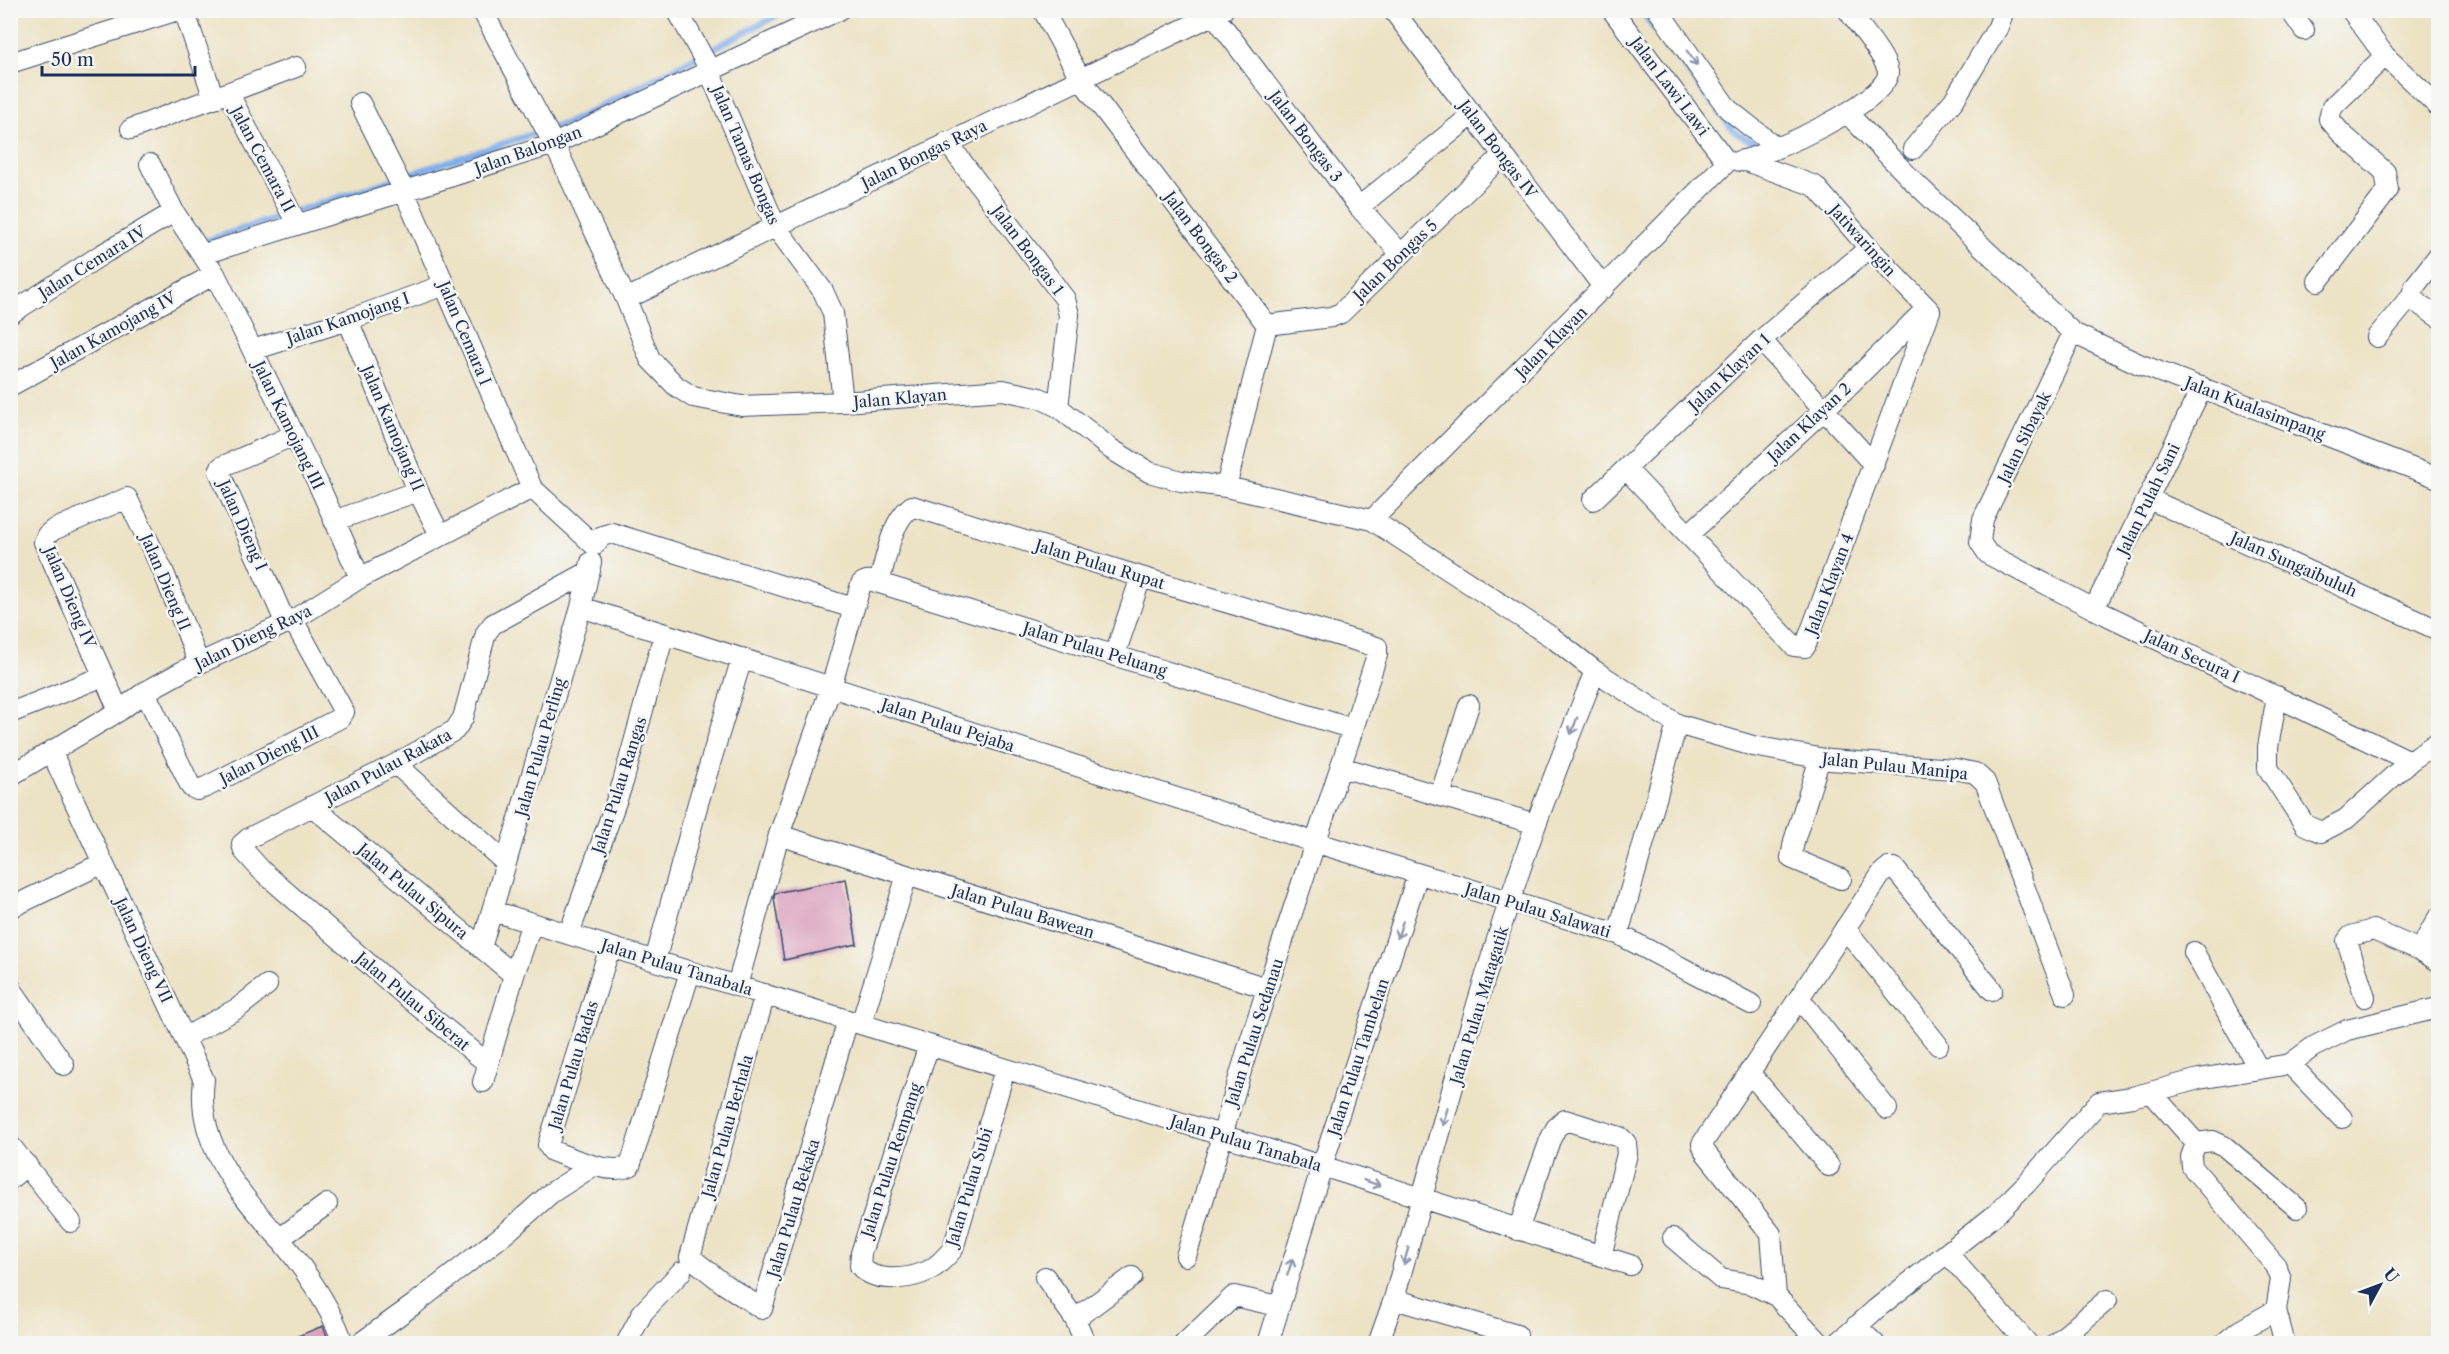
<svg xmlns="http://www.w3.org/2000/svg" width="2449" height="1354" viewBox="0 0 2449 1354" font-family="'Libre Caslon Text',serif">
<style>
.lines{fill:none;stroke-linecap:round;stroke-linejoin:round}
.stream{stroke:#7faee9;stroke-width:6}
.building{fill:#daa0be}
.street-casing{stroke:#3a4a6d;stroke-width:22}
.street{stroke:#fff;stroke-width:20}
.oneway{stroke:#8d97ae}
.labels{text-anchor:middle;stroke-width:5;stroke-linejoin:round;paint-order:stroke}
.street-label{font-size:16px;fill:#1b2f5e;stroke:#f6f6f2}
</style>
<rect width="100%" height="100%" fill="#f6f6f2"/>
<filter id="ink" filterUnits="userSpaceOnUse"><feTurbulence type="fractalNoise" baseFrequency=".0167" numOctaves="2"/><feDisplacementMap in="SourceGraphic" scale="12" xChannelSelector="R" yChannelSelector="G"/><feConvolveMatrix kernelMatrix="1 2 1 2 8 2 1 2 1" color-interpolation-filters="sRGB"/></filter>
<filter id="wash" filterUnits="userSpaceOnUse"><feTurbulence type="fractalNoise" baseFrequency=".008" numOctaves="4" result="noise"/><feDisplacementMap in="SourceGraphic" scale="24" xChannelSelector="R" yChannelSelector="G"/><feGaussianBlur stdDeviation="1.35" result="paint"/><feColorMatrix in="noise" values="0 0 0 0 0 0 0 0 0 0 0 0 0 0 0 0 0 1.4 0 .05"/><feComposite in="paint" operator="in"/></filter>
<g filter="url(#wash)">
<rect width="100%" height="100%" fill="#ece2c4"/>
<g class="lines">
<!-- stream -->
<path class="stream" d="M1640,10l73,94
M1719,112l17,21 23,12
M208,240l364,-119 216,-111"/>
</g>
<g id="blocks">
<!-- building -->
<path class="building" d="M846,879l11,65 -73,16 -10,-62 1,-5z
M323,1326l7,18h-47v-2z"/>
</g>
</g>
<g filter="url(#ink)">
<use href="#blocks" fill-opacity="0" stroke="#3a4a6d" stroke-width="1.5"/>
<g class="lines">
<!-- street casing -->
<g class="street-casing">
<path id="street" d="M184,10l30,89
M482,10l75,140 69,149 24,60 26,27 17,11 49,9 101,-4 160,-12 37,8 18,9 53,42 38,23 32,9 45,6 146,33 181,118 42,33 82,53 76,22 77,14 125,9 20,4 10,9 80,213
M677,10l28,51 71,166 47,64 10,22 10,89
M1043,10l37,68 187,247
M1393,10l211,278
M1612,10l115,152
M1658,10l70,99 48,38
M2290,10l14,20
M2351,10l34,46 53,50
M1214,15l145,192 42,47
M10,63l168,-53
M229,94l68,130
M360,103l44,88 128,297 62,57
M1848,114l65,67 160,152 66,31 299,114
M131,129l165,-62
M947,142l118,157 4,16 -11,92
M1913,149l41,-49 44,-73 6,-17
M1739,161c26,-4 151,-60 149,-89 -2,-16 -31,-48 -40,-62
M150,164l24,48 41,62 102,207 43,97
M1359,207l113,-92
M204,254l350,-110 285,-134
M2438,256l-24,31 -2,8 7,9 19,13
M2318,281l70,-91 -3,-18 -44,-39 -12,-14 3,-12 53,-51
M626,299l597,-289
M10,314l91,-59 73,-43
M348,320l70,171 22,44
M1267,325l64,-8 10,-4 162,-158
M2073,333l-90,186 -3,23 8,12 106,55 316,152
M2377,337l35,-42
M1761,340l113,125
M253,350l95,-30 96,-35
M10,386l205,-112
M1626,469l168,177 11,1 125,-336 -61,-63 -54,-62 -72,-26
M1226,487l41,-162
M2149,499l289,131
M1593,500l168,-160 108,-92
M1372,520l355,-358
M334,521l84,-30
M1689,534l135,-124 103,-102
M594,545l8,-9 10,-3 241,75
M879,583c7,-24 12,-62 33,-77l229,71 236,70v8c-42,131 -87,261 -129,393 -21,69 -40,139 -62,208
M581,607l733,235 304,92 133,70
M2094,609l108,-222
M286,624l-67,-153 2,-4 73,-32
M1115,654l26,-77
M145,692l46,95 6,3 9,-3 134,-69 4,-6 -51,-92
M2277,696l-9,51v21l37,57 16,7 25,-13 64,-58 28,-19
M119,711l-75,-169 3,-7 6,-5 74,-32 37,75 35,91
M10,713l94,-37
M51,751l153,329c-9,64 37,114 75,158 22,26 55,73 64,106
M1820,758l-26,83 -3,17 50,21
M396,764l110,99
M1341,767l195,57
M10,776l109,-65 26,-19 40,-22 108,-50 67,-42 172,-90
M1440,796l29,-91
M312,806l202,169
M779,835l488,153
M10,908l93,-45
M493,911l829,255 308,99
M1845,928l93,117
M569,934l54,-152 41,-148
M1618,934l59,-210
M610,947l-62,198 4,6c20,7 58,25 78,15l60,-194
M481,948l100,-341 10,-45
M2420,950l18,-32
M2194,952l64,116
M655,961l43,-158 44,-145
M737,986l42,-151 52,-148 30,-103c6,-5 11,-3 18,-1l474,146
M10,987l54,78
M765,994l-75,263 34,27 38,25 86,-289
M2365,997l-18,-56 4,-5 22,-6 47,20 18,11
M1799,998l88,111
M861,1024l46,-149
M184,1038l54,-30 29,-23
M929,1045l-68,208 -1,13c13,16 44,14 63,7 12,-4 21,-14 30,-24l52,-180
M487,1063l-86,-71 -139,-121 -18,-20 -2,-7 7,-6 147,-74 59,-34 8,-12 23,-85 7,-9 97,-53
M2290,1064l52,54
M1749,1072l80,94
M483,1082l31,-107 18,-52
M2151,1092l45,51 -5,14 1,10 84,99 5,13 -5,31 9,34
M2196,1143l17,-2 11,5 73,62
M10,1145l61,77
M10,1179l17,-14
M1518,1230l32,-90 6,-12 9,-8 55,17 6,6 1,11 -26,102
M1673,1238l48,41 30,5 25,12 45,48
M279,1239l48,-35
M1948,1254l80,90
M1045,1277l30,42 11,25
M1776,1296l-5,-62 -66,-82 -3,-8 180,-271 6,-5h6l98,122
M1394,1299l123,36
M1075,1319l57,-42
M1856,1326l19,18
M359,1344l57,-41 91,-71 44,-39 42,-27
M626,1344l17,-32 38,-40
M1184,1344l50,-48 44,10
M1268,1344l54,-178 96,-292
M1378,1344l16,-45c44,-159 86,-319 142,-475 19,-51 39,-102 59,-153
M1837,1344l39,-35 119,-94 31,-31 73,-82 33,-5 67,-18 91,-15 23,-17 34,-17 91,-22
M2055,1344l52,-44
M2223,1344l16,-13 37,-21"/>
</g>
<!-- street -->
<use href="#street" class="street"/>
</g>
<!-- one-way arrows -->
<defs><path id="oneway-shaft" d="M-6 0H5M1.5-3L5.5 0L1.5 3" fill="none" stroke-width="1.6" stroke-linecap="round" stroke-linejoin="round" transform="scale(1.5)"/></defs>
<g class="oneway">
<use href="#oneway-shaft" transform="translate(1692 58) rotate(55)"/>
<use href="#oneway-shaft" transform="translate(1574 726) rotate(111)"/>
<use href="#oneway-shaft" transform="translate(1400 930) rotate(108)"/>
<use href="#oneway-shaft" transform="translate(1445 1117) rotate(106)"/>
<use href="#oneway-shaft" transform="translate(1372 1183) rotate(19)"/>
<use href="#oneway-shaft" transform="translate(1406 1256) rotate(106)"/>
<use href="#oneway-shaft" transform="translate(1290 1267) rotate(-72)"/>
</g>
</g>
<g class="labels">
<!-- street labels -->
<g class="street-label">
<text transform="translate(1670 86) rotate(53)" y="6">Jalan Lawi Lawi</text>
<text transform="translate(1306 136) rotate(53)" y="6">Jalan Bongas 3</text>
<text transform="translate(1498 149) rotate(53)" y="6">Jalan Bongas IV</text>
<text transform="translate(528 150) rotate(-20)" y="6">Jalan Balongan</text>
<text transform="translate(924 154) rotate(-26)" y="6">Jalan Bongas Raya</text>
<text transform="translate(746 155) rotate(67)" y="6">Jalan Tamas Bongas</text>
<text transform="translate(263 159) rotate(62)" y="6">Jalan Cemara II</text>
<text transform="translate(1201 237) rotate(53)" y="6">Jalan Bongas 2</text>
<text transform="translate(1863 240) rotate(48)" y="6">Jatiwaringin</text>
<text transform="translate(1028 250) rotate(53)" y="6">Jalan Bongas 1</text>
<text transform="translate(1395 260) rotate(-44)" y="6">Jalan Bongas 5</text>
<text transform="translate(92 262) rotate(-32)" y="6">Jalan Cemara IV</text>
<text transform="translate(348 318) rotate(-19)" y="6">Jalan Kamojang I</text>
<text transform="translate(113 330) rotate(-29)" y="6">Jalan Kamojang IV</text>
<text transform="translate(465 333) rotate(67)" y="6">Jalan Cemara I</text>
<text transform="translate(1551 342) rotate(-45)" y="6">Jalan Klayan</text>
<text transform="translate(1729 372) rotate(-43)" y="6">Jalan Klayan 1</text>
<text transform="translate(900 398) rotate(-5)" y="6">Jalan Klayan</text>
<text transform="translate(2255 408) rotate(21)" y="6">Jalan Kualasimpang</text>
<text transform="translate(1809 422) rotate(-43)" y="6">Jalan Klayan 2</text>
<text transform="translate(289 425) rotate(64)" y="6">Jalan Kamojang III</text>
<text transform="translate(393 428) rotate(67)" y="6">Jalan Kamojang II</text>
<text transform="translate(2024 437) rotate(-64)" y="6">Jalan Sibayak</text>
<text transform="translate(2148 499) rotate(-64)" y="6">Jalan Pulah Sani</text>
<text transform="translate(243 525) rotate(66)" y="6">Jalan Dieng I</text>
<text transform="translate(1100 564) rotate(17)" y="6">Jalan Pulau Rupat</text>
<text transform="translate(2294 564) rotate(24)" y="6">Jalan Sungaibuluh</text>
<text transform="translate(166 582) rotate(67)" y="6">Jalan Dieng II</text>
<text transform="translate(1829 584) rotate(-69)" y="6">Jalan Klayan 4</text>
<text transform="translate(70 597) rotate(67)" y="6">Jalan Dieng IV</text>
<text transform="translate(253 637) rotate(-26)" y="6">Jalan Dieng Raya</text>
<text transform="translate(1095 649) rotate(17)" y="6">Jalan Pulau Peluang</text>
<text transform="translate(2192 656) rotate(25)" y="6">Jalan Secura I</text>
<text transform="translate(948 725) rotate(18)" y="6">Jalan Pulau Pejaba</text>
<text transform="translate(540 747) rotate(-74)" y="6">Jalan Pulau Perling</text>
<text transform="translate(269 755) rotate(-27)" y="6">Jalan Dieng III</text>
<text transform="translate(388 766) rotate(-28)" y="6">Jalan Pulau Rakata</text>
<text transform="translate(1895 766) rotate(6)" y="6">Jalan Pulau Manipa</text>
<text transform="translate(619 785) rotate(-72)" y="6">Jalan Pulau Rangas</text>
<text transform="translate(413 891) rotate(40)" y="6">Jalan Pulau Sipura</text>
<text transform="translate(1538 910) rotate(17)" y="6">Jalan Pulau Salawati</text>
<text transform="translate(1023 911) rotate(17)" y="6">Jalan Pulau Bawean</text>
<text transform="translate(144 950) rotate(65)" y="6">Jalan Dieng VII</text>
<text transform="translate(677 967) rotate(17)" y="6">Jalan Pulau Tanabala</text>
<text transform="translate(413 1001) rotate(40)" y="6">Jalan Pulau Siberat</text>
<text transform="translate(1479 1005) rotate(-73)" y="6">Jalan Pulau Matagatik</text>
<text transform="translate(1254 1032) rotate(-72)" y="6">Jalan Pulau Sedanau</text>
<text transform="translate(1358 1057) rotate(-72)" y="6">Jalan Pulau Tambelan</text>
<text transform="translate(573 1065) rotate(-73)" y="6">Jalan Pulau Badas</text>
<text transform="translate(727 1126) rotate(-74)" y="6">Jalan Pulau Berhala</text>
<text transform="translate(1246 1143) rotate(17)" y="6">Jalan Pulau Tanabala</text>
<text transform="translate(891 1160) rotate(-72)" y="6">Jalan Pulau Rempang</text>
<text transform="translate(969 1187) rotate(-73)" y="6">Jalan Pulau Subi</text>
<text transform="translate(793 1208) rotate(-73)" y="6">Jalan Pulau Bekaka</text>
</g>
</g>
<!-- margin -->
<rect width="2449" height="1354" fill="none" stroke="#f6f6f2" stroke-width="36"/>
<!-- north arrow -->
<g transform="translate(2380 1285) rotate(49)" stroke="#f6f6f2" stroke-width="4.5" paint-order="stroke">
<path d="M0-4.5L10 22L0 15L-10 22Z" fill="#1b2f5e"/>
<text y="-9" font-size="16" font-weight="bold" text-anchor="middle" fill="#1b2f5e">U</text>
</g>
<!-- scale -->
<path d="M42 66v9h153v-9" fill="none" stroke="#1b2f5e" stroke-width="3"/>
<text x="51" y="66" font-size="18" fill="#1b2f5e" stroke="#f6f6f2" stroke-width="4.5" paint-order="stroke">50 m</text>
</svg>
